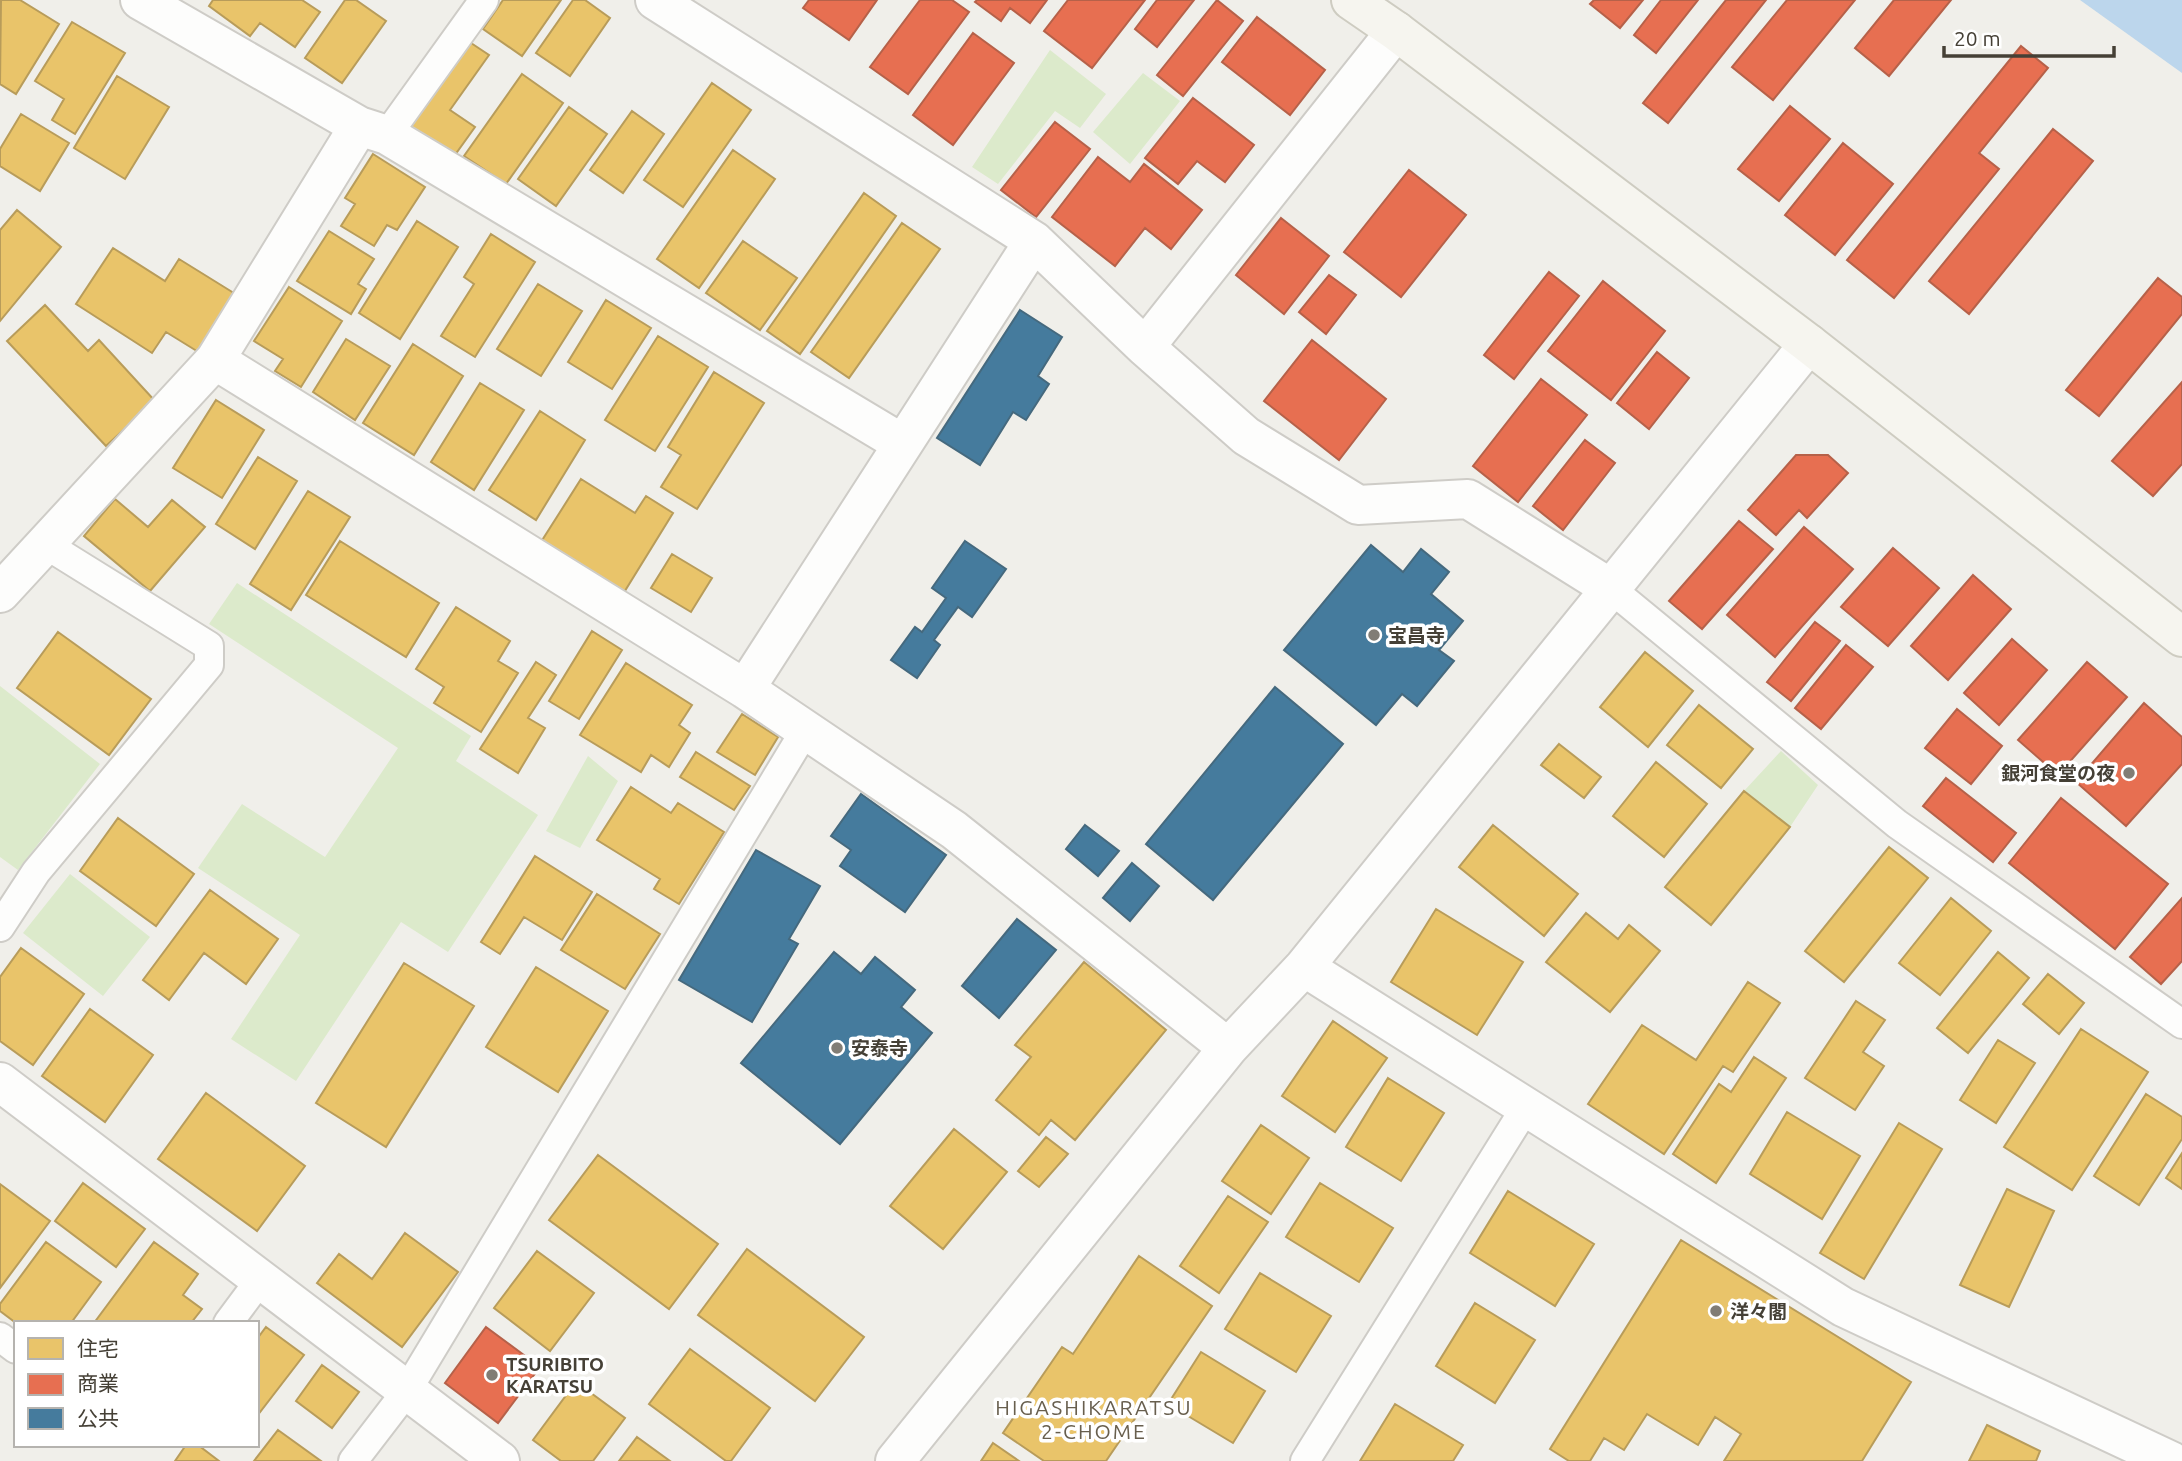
<svg xmlns="http://www.w3.org/2000/svg" width="2182" height="1461" viewBox="0 0 2182 1461" font-family="Ubuntu,'Noto Sans JP',sans-serif">
<style>
.green{fill:#dceacb}
.water{fill:#bcd6ec}
.homes{fill:#e9c46a;stroke:#b89c5a;stroke-width:2}
.shops{fill:#e76f51;stroke:#b66149;stroke-width:2}
.public{fill:#457b9d;stroke:#45697e;stroke-width:2}
.lines{fill:none;stroke-linecap:round;stroke-linejoin:round}
.lane-casing{stroke:#ceccc7;stroke-width:32}
.street-casing{stroke:#ceccc7;stroke-width:42}
.secondary-casing{stroke:#ceccc1;stroke-width:42}
.lane{stroke:#fdfdfc;stroke-width:28}
.street{stroke:#fdfdfc;stroke-width:38}
.secondary{stroke:#f6f5ef;stroke-width:38}
.poi-dot{fill:#817d75;stroke:#fff;stroke-width:2.5}
.labels{text-anchor:middle;stroke-width:7;stroke-linejoin:round;paint-order:stroke}
.poi-label{font-size:19px;font-weight:bold;fill:#454036;stroke:#fff;text-anchor:start}
.neighbourhood-label{font-size:21px;letter-spacing:2px;fill:#685f4e;stroke:#fff}
</style>
<rect width="100%" height="100%" fill="#f0efea"/>
<!-- green -->
<path class="green" d="M1050,50l56,44 -26,34 -25,-17 -57,73 -26,-17z
M1143,73l37,28 -50,63 -37,-32z
M237,583l234,153 -15,25 82,54 -90,137 -47,-30 -105,159 -65,-42 69,-104 -102,-67 44,-64 83,53 73,-109 -189,-124z
M0,686l100,78 -82,106 -18,-13z
M1781,751l37,34 -28,42 -46,-36z
M588,756l30,25 -38,67 -34,-17z
M70,874l80,63 -47,59 -80,-63z"/>
<!-- water -->
<path class="water" d="M2080,0h102v73z"/>
<!-- homes -->
<path class="homes" d="M1,0h19l39,24 -43,70 -16,-10z
M213,0h89l18,12 -25,35 -35,-24 -10,13 -41,-30z
M345,0h11l30,21 -44,62 -37,-25z
M503,0h58l-39,56 -39,-27z
M573,0h12l25,18 -40,58 -34,-23z
M72,22l53,31 -50,81 -23,-14 12,-21 -29,-18z
M468,41l21,14 -39,55 25,17 -23,32 -45,-32z
M522,74l41,29 -57,81 -42,-28z
M117,76l52,31 -44,72 -51,-31z
M712,83l39,27 -68,97 -39,-27z
M569,107l38,27 -51,72 -38,-27z
M632,111l32,23 -41,59 -33,-23z
M21,114l48,29 -29,48 -40,-25v-17z
M733,150l42,29 -76,109 -42,-29z
M373,154l52,33 -28,43 -10,-5 -13,21 -33,-20 14,-22 -10,-6z
M864,193l32,23 -96,138 -33,-23z
M17,210l44,37 -61,74v-91z
M417,221l41,26 -58,92 -41,-26z
M902,223l38,26 -91,129 -38,-26z
M329,231l45,28 -16,25 8,5 -15,25 -54,-33z
M491,234l44,28 -60,95 -34,-21 33,-52 -10,-7z
M743,241l54,37 -37,52 -54,-37z
M113,248l52,33 14,-22 58,36 -37,58 -34,-21 -14,21 -76,-49z
M538,284l44,27 -41,65 -44,-27z
M289,287l53,34 -41,66 -26,-16 8,-12 -29,-18z
M606,300l45,28 -39,61 -44,-27z
M45,305l43,46 11,-11 56,61 -49,45 -99,-105z
M658,336l50,31 -53,84 -50,-31z
M346,339l44,27 -35,54 -42,-28z
M413,344l50,32 -49,79 -51,-32z
M714,372l50,31 -67,106 -36,-22 20,-32 -13,-8z
M480,383l44,27 -50,80 -43,-28z
M216,400l48,30 -42,68 -49,-30z
M540,411l45,29 -49,80 -47,-30z
M258,457l39,24 -42,68 -39,-25z
M581,479l54,34 11,-17 27,17 -50,81 -82,-52z
M308,491l42,26 -59,93 -41,-26z
M115,499l33,28 24,-27 33,27 -55,64 -66,-55z
M340,541l99,62 -33,54 -100,-62z
M672,554l40,24 -21,34 -40,-24z
M456,607l54,34 -12,20 20,12 -37,59 -47,-29 10,-16 -28,-18z
M592,631l30,19 -43,69 -30,-18z
M58,632l93,67 -42,56 -92,-67z
M1645,652l48,39 -45,56 -48,-40z
M536,662l20,13 -28,43 17,10 -27,45 -38,-24z
M626,663l66,42 -13,20 11,8 -21,34 -18,-12 -10,17 -61,-37z
M1699,705l54,44 -32,39 -54,-43z
M742,714l36,23 -23,38 -38,-23z
M1559,744l42,33 -17,21 -43,-33z
M696,752l54,34 -16,24 -54,-33z
M1656,762l51,42 -43,53 -51,-41z
M631,787l40,26 7,-10 46,29 -45,72 -25,-15 6,-10 -63,-39z
M1744,791l46,36 -79,98 -46,-38z
M118,818l76,56 -38,52 -76,-55z
M1493,825l85,69 -34,42 -85,-69z
M1889,847l39,31 -84,104 -39,-31z
M535,856l57,36 -30,48 -38,-23 -24,37 -19,-12z
M210,890l68,49 -32,45 -42,-31 -35,47 -26,-20z
M597,894l63,40 -35,55 -64,-39z
M1951,898l40,33 -51,64 -41,-32z
M1436,909l87,53 -46,73 -86,-53z
M1586,913l32,26 11,-14 31,26 -50,61 -64,-50z
M21,948l63,46 -51,71 -33,-24v-64z
M1998,952l31,26 -61,75 -31,-25z
M1084,962l82,68 -91,110 -24,-20 -12,15 -43,-35 35,-43 -16,-12z
M404,963l70,43 -88,141 -70,-44z
M536,967l72,44 -50,81 -72,-45z
M2048,974l36,29 -25,31 -36,-30z
M1748,982l32,21 -47,69 -10,-6 -59,88 -76,-50 54,-79 54,35z
M1856,1001l29,19 -22,32 21,14 -29,44 -50,-32z
M90,1009l63,46 -48,67 -63,-46z
M1333,1021l54,37 -52,74 -53,-36z
M2081,1029l67,43 -76,118 -68,-43z
M1998,1040l37,23 -39,60 -36,-23z
M1754,1057l32,21 -70,105 -43,-29 46,-70 12,8z
M1388,1078l56,35 -43,68 -55,-34z
M206,1093l99,73 -48,65 -99,-72z
M2146,1094l36,23v22l-43,66 -45,-29z
M1787,1112l73,44 -38,63 -72,-45z
M1899,1123l43,26 -78,130 -44,-26z
M1261,1125l48,33 -38,56 -49,-33z
M954,1129l53,43 -64,77 -53,-43z
M1046,1137l22,17 -29,33 -21,-16z
M2182,1153v36l-16,-11z
M598,1155l120,89 -49,65 -120,-89z
M83,1183l62,46 -29,38 -61,-46z
M1320,1183l73,45 -34,54 -73,-45z
M0,1184l50,37 -50,67z
M2007,1189l47,22 -45,96 -49,-22z
M1508,1191l86,53 -39,62 -85,-53z
M1228,1196l40,26 -49,71 -39,-27z
M405,1233l53,39 -56,75 -85,-64 22,-29 33,25z
M1681,1240l230,142 -49,79h-138l17,-27 -26,-17 -17,28 -51,-31 -23,36 -20,-12 -14,23h-21l-19,-12z
M46,1242l55,40 -30,41h-55l-16,-12v-7z
M154,1242l44,32 -15,21 19,14 -11,14h-97z
M747,1249l117,88 -49,64 -117,-86z
M537,1251l57,42 -44,58 -56,-43z
M1139,1256l73,50 -106,155h-62l-41,-28 59,-86 11,7z
M1260,1273l71,43 -35,56 -71,-43z
M1475,1303l60,37 -40,63 -59,-37z
M266,1327l38,28 -47,61v-77z
M690,1349l80,59 -39,53h-5l-77,-57z
M1201,1352l64,39 -32,52 -65,-39z
M322,1365l37,27 -27,36 -36,-27z
M576,1382l49,36 -32,43h-32l-28,-21z
M1395,1404l68,41 -10,16h-93z
M1987,1425l53,26 -4,10h-67z
M278,1430l43,31h-67z
M637,1437l33,24h-51z
M993,1443l26,18h-38z
M186,1445h12l21,16h-44z"/>
<!-- shops -->
<path class="shops" d="M809,0h68l-28,40 -46,-32z
M920,0h32l17,12 -61,82 -38,-27z
M977,0h70l-17,23 -20,-15 -9,13 -26,-19z
M1068,0h77l-53,68 -48,-37z
M1157,0h37l-37,47 -22,-18z
M1217,0l26,21 -60,75 -26,-21z
M1594,0h49l-23,28 -30,-24z
M1661,0h37l-42,53 -22,-18z
M1726,0h40l-98,123 -25,-20z
M1787,0h68l-82,100 -41,-33z
M1894,0h57l-62,76 -34,-28z
M1257,17l68,53 -35,45 -68,-53z
M973,33l41,30 -61,82 -40,-30z
M2021,46l27,22 -69,85 20,16 -105,129 -47,-38z
M1193,98l61,47 -29,37 -28,-21 -19,23 -33,-26z
M1790,106l40,33 -51,62 -41,-32z
M1055,122l35,27 -54,68 -35,-27z
M2053,129l40,32 -124,153 -40,-33z
M1843,143l50,41 -58,71 -50,-40z
M1098,157l32,25 14,-18 58,46 -31,39 -26,-21 -30,38 -63,-49z
M1409,170l57,45 -65,82 -57,-45z
M1281,218l48,38 -45,58 -48,-39z
M1549,272l30,24 -65,83 -30,-24z
M1329,275l27,20 -30,39 -27,-22z
M2158,278l24,19v17l-83,102 -33,-26z
M1603,281l62,50 -54,69 -63,-49z
M1312,340l74,59 -47,61 -75,-59z
M1657,352l32,26 -40,51 -32,-26z
M1541,379l46,36 -69,87 -45,-36z
M2182,382v82l-29,32 -41,-35z
M1585,440l30,23 -52,67 -30,-24z
M1796,455h32l20,18 -41,45 -8,-8 -23,25 -28,-25z
M1739,521l34,28 -71,80 -33,-28z
M1804,527l49,42 -78,88 -48,-42z
M1893,548l46,40 -51,58 -47,-39z
M1973,575l38,34 -63,71 -37,-34z
M1815,622l25,19 -49,60 -24,-19z
M2012,639l35,31 -48,55 -35,-32z
M1846,645l27,22 -52,62 -26,-21z
M2087,662l40,35 -69,78 -40,-35z
M2144,703l38,34v27l-56,62 -50,-44z
M1957,709l45,37 -31,38 -46,-36z
M1946,778l70,55 -23,29 -70,-56z
M2061,798l107,86 -53,65 -106,-86z
M2182,898v63l-21,23 -31,-27z
M486,1327l54,40 -42,56 -53,-40z"/>
<!-- public -->
<path class="public" d="M1020,310l42,27 -24,39 11,8 -23,36 -13,-8 -33,53 -43,-27z
M965,541l41,28 -34,48 -14,-10 -24,33 6,5 -23,33 -26,-18 24,-33 7,5 24,-34 -14,-10z
M1371,545l32,27 18,-23 28,23 -18,22 32,27 -24,29 15,11 -37,45 -15,-12 -26,31 -92,-75z
M1275,687l68,57 -130,156 -67,-56z
M861,794l85,61 -41,57 -65,-46 11,-16 -20,-14z
M1085,825l34,26 -21,25 -32,-27z
M756,850l64,36 -31,53 9,5 -46,78 -73,-42z
M1132,863l27,23 -29,35 -27,-23z
M1017,919l39,31 -57,68 -37,-32z
M834,952l27,22 14,-17 40,33 -14,17 31,26 -92,111 -99,-81z"/>
<g class="lines">
<!-- lane casing -->
<g class="lane-casing">
<path id="lane" d="M387,135l97,-135
M1610,588l287,236 285,200
M0,927l36,-55 173,-207v-19l-164,-102
M228,1323l32,-43
M0,1337l16,12
M353,1461l53,-69 400,-663
M1305,1461l221,-354"/>
</g>
<!-- street casing -->
<g class="street-casing">
<path id="street" d="M140,0l219,126 28,9 516,309
M655,0l379,241 111,106 101,89 112,69 110,-6 142,89
M1145,347l251,-316
M215,360l530,329 209,141 274,218
M0,593l215,-233 144,-234
M745,689l289,-448
M1304,967l539,340 328,154
M0,1082l500,379
M895,1461l333,-413 76,-81 505,-623"/>
</g>
<!-- secondary casing -->
<g class="secondary-casing">
<path id="secondary" d="M1351,0l45,31 413,313 373,293"/>
</g>
<!-- lane -->
<use href="#lane" class="lane"/>
<!-- street -->
<use href="#street" class="street"/>
<!-- secondary -->
<use href="#secondary" class="secondary"/>
</g>
<!-- markers -->
<g class="poi-dot">
<circle cx="1374" cy="635" r="7"/>
<circle cx="2129" cy="773" r="7"/>
<circle cx="837" cy="1048" r="7"/>
<circle cx="1716" cy="1311" r="7"/>
<circle cx="492" cy="1375" r="7"/>
</g>
<g class="labels">
<!-- poi labels -->
<g class="poi-label">
<text x="1388" y="642">宝昌寺</text>
<text x="2115" y="780" text-anchor="end">銀河食堂の夜</text>
<text x="851" y="1055">安泰寺</text>
<text x="1730" y="1318">洋々閣</text>
<text x="506" y="1371">TSURIBITO<tspan x="506" dy="22">KARATSU</tspan></text>
</g>
<!-- neighbourhood labels -->
<g class="neighbourhood-label">
<text x="1094" y="1415">HIGASHIKARATSU<tspan x="1094" dy="24">2-CHOME</tspan></text>
</g>
</g>
<!-- legend -->
<rect x="14" y="1321" width="245" height="126" fill="#ffffff" stroke="#b5b3af" stroke-width="2"/>
<rect x="28" y="1338" width="35" height="21" fill="#e9c46a" stroke="#b5b3af" stroke-width="2"/>
<text x="77" y="1356" font-size="21" fill="#454036">住宅</text>
<rect x="28" y="1374" width="35" height="21" fill="#e76f51" stroke="#b5b3af" stroke-width="2"/>
<text x="77" y="1391" font-size="21" fill="#454036">商業</text>
<rect x="28" y="1408" width="35" height="21" fill="#457b9d" stroke="#b5b3af" stroke-width="2"/>
<text x="77" y="1426" font-size="21" fill="#454036">公共</text>
<!-- scale -->
<path d="M1944 46v10h170v-10" fill="none" stroke="#454036" stroke-width="3.5"/>
<text x="1954" y="46" font-size="21" fill="#454036" stroke="#ffffff" stroke-width="5" paint-order="stroke">20 m</text>
</svg>
